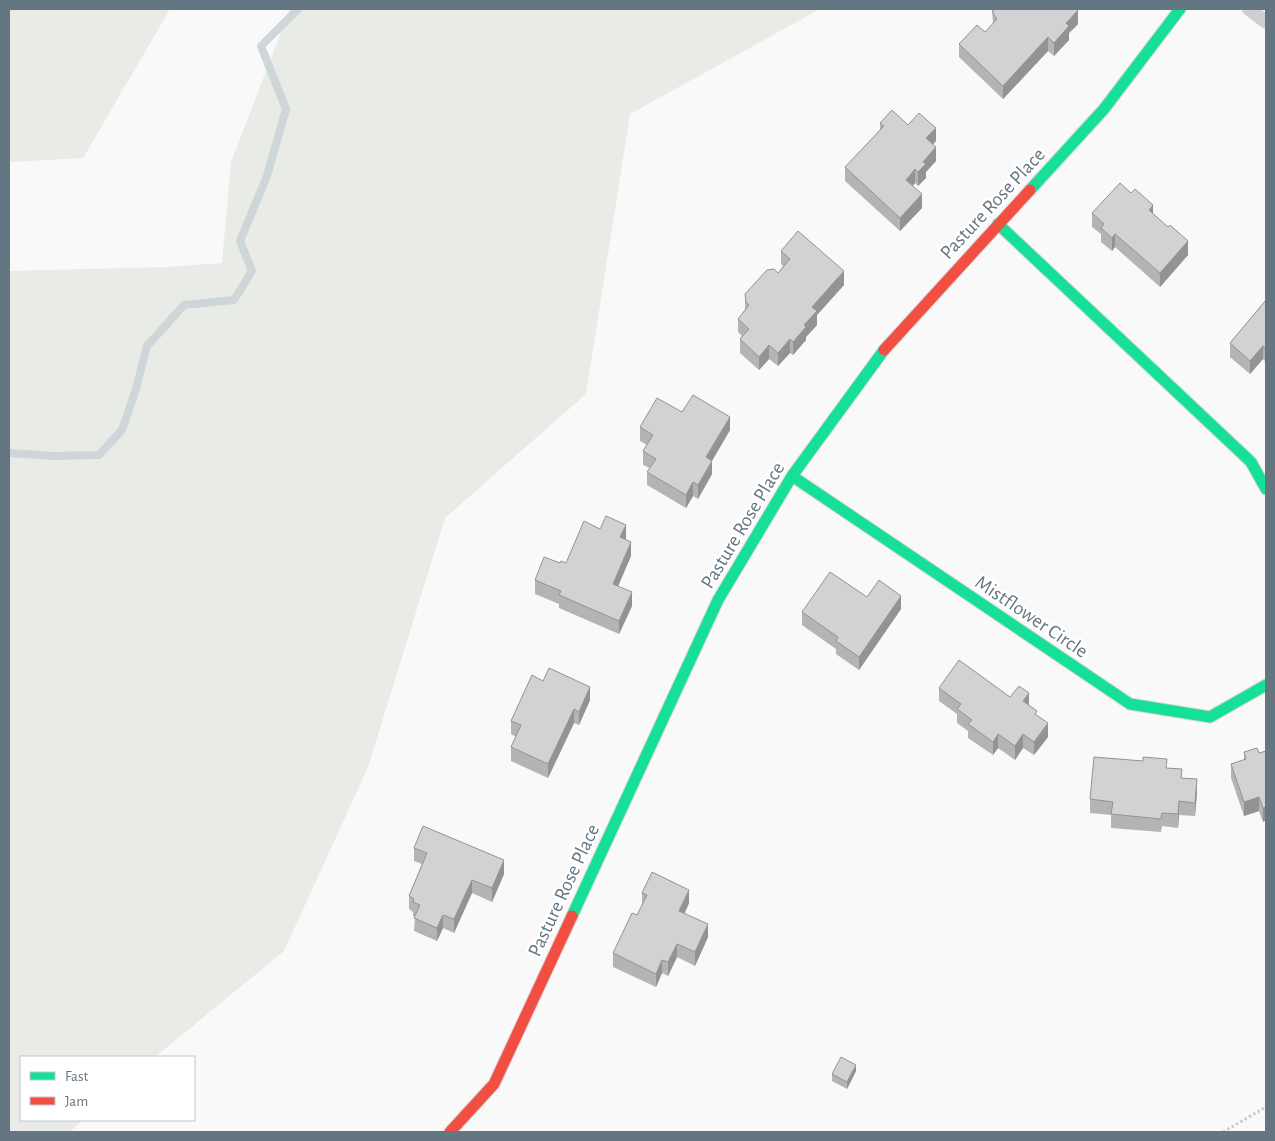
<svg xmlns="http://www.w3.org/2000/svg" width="1275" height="1141" viewBox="0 0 1275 1141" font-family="'Alegreya Sans',sans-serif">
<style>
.green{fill:#e8ebe6}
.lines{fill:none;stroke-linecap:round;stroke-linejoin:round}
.stream{stroke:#ced6d9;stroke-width:8}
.fast-casing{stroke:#d5d6d7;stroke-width:13}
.jam-casing{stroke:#d5d6d7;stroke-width:13}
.path{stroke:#cbcccd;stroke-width:3;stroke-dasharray:2.5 2.5;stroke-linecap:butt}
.lane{stroke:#cecfd0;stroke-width:14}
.fast{stroke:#16e098;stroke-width:11}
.jam{stroke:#f24e42;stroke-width:11}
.wall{fill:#b3b5b5}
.shaded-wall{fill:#929394}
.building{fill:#d0d2d3;stroke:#929394}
.labels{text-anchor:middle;stroke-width:5;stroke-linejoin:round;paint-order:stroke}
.street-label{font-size:20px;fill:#657683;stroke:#fff}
</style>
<rect width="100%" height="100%" fill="#f9f9f9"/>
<!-- green -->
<path class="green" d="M9,9h161l-87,149 -74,4z
M290,9h530l-190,105 -44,280 -141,124 -77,249 -84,184 -129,106h-134v63h61l-12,12h-61v-861l158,-4 55,-4 9,-101z"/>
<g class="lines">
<!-- stream -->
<path class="stream" d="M9,453l45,3 45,-1 23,-25 14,-41 11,-43 37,-41 50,-5 18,-29 -12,-30 27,-65 19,-67 -25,-63 37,-37"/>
<!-- fast casing -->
<g class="fast-casing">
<path id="fast" d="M1030,190l74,-81 76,-100
M998,224l253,238 15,27
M792,476l338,228 80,13 56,-32
M572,916l146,-316 74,-124 92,-126"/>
</g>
<!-- jam casing -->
<g class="jam-casing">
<path id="jam" d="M884,350l146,-160
M450,1132l44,-48 78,-168"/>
</g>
<!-- path -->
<path class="path" d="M1223,1132l43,-25"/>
<!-- lane -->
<path class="lane" d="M1249,9l17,13"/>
<!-- fast -->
<use href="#fast" class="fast"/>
<!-- jam -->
<use href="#jam" class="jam"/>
</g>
<!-- wall -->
<path class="wall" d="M992,9l86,15 -9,9v7l-15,16 -6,-5 -45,48 -44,-42v-13l26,-12 8,-8z
M880,123l28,2 28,16 -3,3 3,17 -10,11v6l-8,8 -3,-3 -2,3 9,22 -22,23 -55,-50v-14l35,-37z
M1092,213l61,1 35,41 -28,32 -45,-40 -3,4 -11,-9v-8l-9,-7z
M781,251l63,34 -27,30v10l-11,12v3l-13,15 -3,-2 -12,13 -9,-7 -10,11 -19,-17v-14l2,-3 -4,-4v-13l7,-9v-16l33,-21 5,-7 -2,-2z
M1266,300v62l-3,-3 -13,15 -20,-17v-14z
M682,412l48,18 -18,31v13l-14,25 -5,-3 -7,12 -39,-23v-13l3,-4 -7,-3v-14l4,-6 -7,-4v-14z
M600,529l26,9 -1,2 6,16 -13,30 14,20 -13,28 -60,-26v-4l-24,-10v-14l25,-17h6z
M867,597l34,12 -42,61 -23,-16v-5l-34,-24v-13z
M543,681l47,19 -11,25 -5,-2 -26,55 -37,-17v-14l5,-10 -5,-3v-13z
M939,688l71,9 19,8 8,11 11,21 -14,18 -11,-7 -8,12 -17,-12 -5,7 -25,-17v-7l-11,-8v-9l-18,-13z
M1266,751l-3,71 -4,-11 -15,5 -13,-38v-14l13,-4v-8l15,1z
M1167,769l15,9 15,15 -2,23 -16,-1 -1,13 -16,-2 -1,6 -50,-4v-13l-21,-2v-14z
M414,848l90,26 -12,28 -20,-9 -18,40 -11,-5 -6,13 -23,-10 1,-14 -2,-1v-4l-4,-3v-13l13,-32 -8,-3z
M642,893l47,10 -4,10 23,24 -13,29 -18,-9 -9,19 -6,-3 -6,14 -43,-20v-14l24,-38 5,-10z
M856,1071l-9,18 -15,-8v-7z"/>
<!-- shaded-wall -->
<path class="shaded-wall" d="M1078,10v14l-9,9v7l-15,16v-13l12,-20z
M1048,37v14l-45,48v-13z
M936,128v13l-10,11v-14z
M936,147v14l-10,11v6l-8,8v-14l5,-10z
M915,169v14l-9,10v-13z
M922,194v14l-22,23v-13z
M1153,205v14l-4,-9z
M1115,234v13l-3,4v-13z
M1188,241v14l-28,32v-14z
M844,271v14l-27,30v10l-11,12v3l-13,15v-13l11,-17 8,-18z
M790,339v14l-12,13v-13z
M769,345v14l-10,11v-13z
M1263,346v13l-13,15v-13z
M730,417v13l-24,41v-14z
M712,461v13l-14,25v-14z
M693,482v14l-7,12v-13z
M626,525v13l-6,13v-14z
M631,542v14l-18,42v-14z
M632,592v14l-13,28v-13z
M901,596v13l-42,61v-13z
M590,687v13l-11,25v-13z
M1029,693v14l-6,-6z
M574,709v14l-26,55v-14z
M1048,723v14l-14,18v-13z
M998,734v14l-5,7v-13z
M1023,734v14l-8,12v-14z
M1197,779v14l-2,23v-13z
M1259,797v14l-15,5v-14z
M1179,801v14l-1,13v-14z
M1266,807v13l-3,2v-14z
M504,860v14l-12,28v-14z
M472,880v13l-18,40v-14z
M689,890v13l-10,21v-13z
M443,915v13l-6,13v-13z
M708,924v13l-13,29v-14z
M677,944v13l-9,19v-14z
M662,960v13l-6,14v-13z
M856,1065v6l-9,18v-7z"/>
<!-- building -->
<path class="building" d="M992,9h85l1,1 -12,13 3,3 -15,17 -6,-6 -45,49 -44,-42 18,-19 8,7 12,-13 -3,-4z
M892,110l16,15 11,-12 17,15 -10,10 10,9 -13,15 3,2 -8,8 -3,-3 -9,11 16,14 -22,24 -55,-51 39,-41 -4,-3z
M1120,183l11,10 4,-4 18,16 -4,5 19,17 2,-2 18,16 -28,32 -45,-39 -3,4 -11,-10 3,-4 -12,-11z
M798,231l46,40 -32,36 5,4 -13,14 2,2 -13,15 -3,-3 -12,14 -9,-8 -10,12 -19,-18 9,-10 -11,-10 11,-14 -3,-3 -1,-8 22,-24 7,-1 4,4 12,-14 -9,-8z
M1266,300v48l-3,-2 -13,15 -20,-18z
M693,395l37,22 -24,40 6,4 -14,24 -5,-3 -7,13 -39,-23 9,-13 -13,-8 10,-16 -13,-8 17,-29 25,14z
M606,516l20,9 -6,12 11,5 -18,42 19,8 -13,29 -60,-26 2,-4 -26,-11 9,-23 16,6 1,-2 5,2 18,-42 16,8z
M830,572l37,25 12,-17 22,16 -42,61 -23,-16 2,-4 -36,-25z
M959,660l51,37 9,-11 10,7 -6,8 14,10 -2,3 13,9 -14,19 -11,-8 -8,12 -17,-12 -5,8 -25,-18 4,-4 -15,-11 4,-5 -22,-16z
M549,668l41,19 -11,25 -5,-3 -26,55 -37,-17 10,-22 -10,-4 21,-46 11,6z
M1257,748l2,5 7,-2v56l-3,1 -4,-11 -15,5 -13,-38 15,-5 -2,-7z
M1094,757l49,4v-4l24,2 -1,9 16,1 -1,9 16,1 -2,24 -16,-2 -1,13 -16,-1 -1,6 -50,-5 2,-12 -23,-3z
M423,826l81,34 -12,28 -20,-8 -18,39 -11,-4 -6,13 -23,-10 6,-13 -7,-3 1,-3 -5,-3 18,-43 -13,-5z
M652,872l37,18 -10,21 29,13 -13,28 -18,-8 -9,18 -6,-2 -6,14 -43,-21 19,-40 5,2 10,-20 -5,-2z
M841,1057l15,8 -9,17 -15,-8z"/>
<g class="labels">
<!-- street labels -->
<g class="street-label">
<text transform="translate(992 203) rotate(-47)" y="7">Pasture Rose Place</text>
<text transform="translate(742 525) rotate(-59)" y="7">Pasture Rose Place</text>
<text transform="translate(1032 616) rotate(34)" y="7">Mistflower Circle</text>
<text transform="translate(563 890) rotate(-65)" y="7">Pasture Rose Place</text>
</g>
</g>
<!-- border -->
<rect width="1275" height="1141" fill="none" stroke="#657683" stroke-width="20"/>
<!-- legend -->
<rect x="20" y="1056" width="175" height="65" fill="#ffffff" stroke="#c1c8cd"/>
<rect x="30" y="1072" width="25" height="8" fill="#16e098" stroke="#c1c8cd"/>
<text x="65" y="1081" font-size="15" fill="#657683">Fast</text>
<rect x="30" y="1097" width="25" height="8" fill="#f24e42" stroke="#c1c8cd"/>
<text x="65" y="1106" font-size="15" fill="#657683">Jam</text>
</svg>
